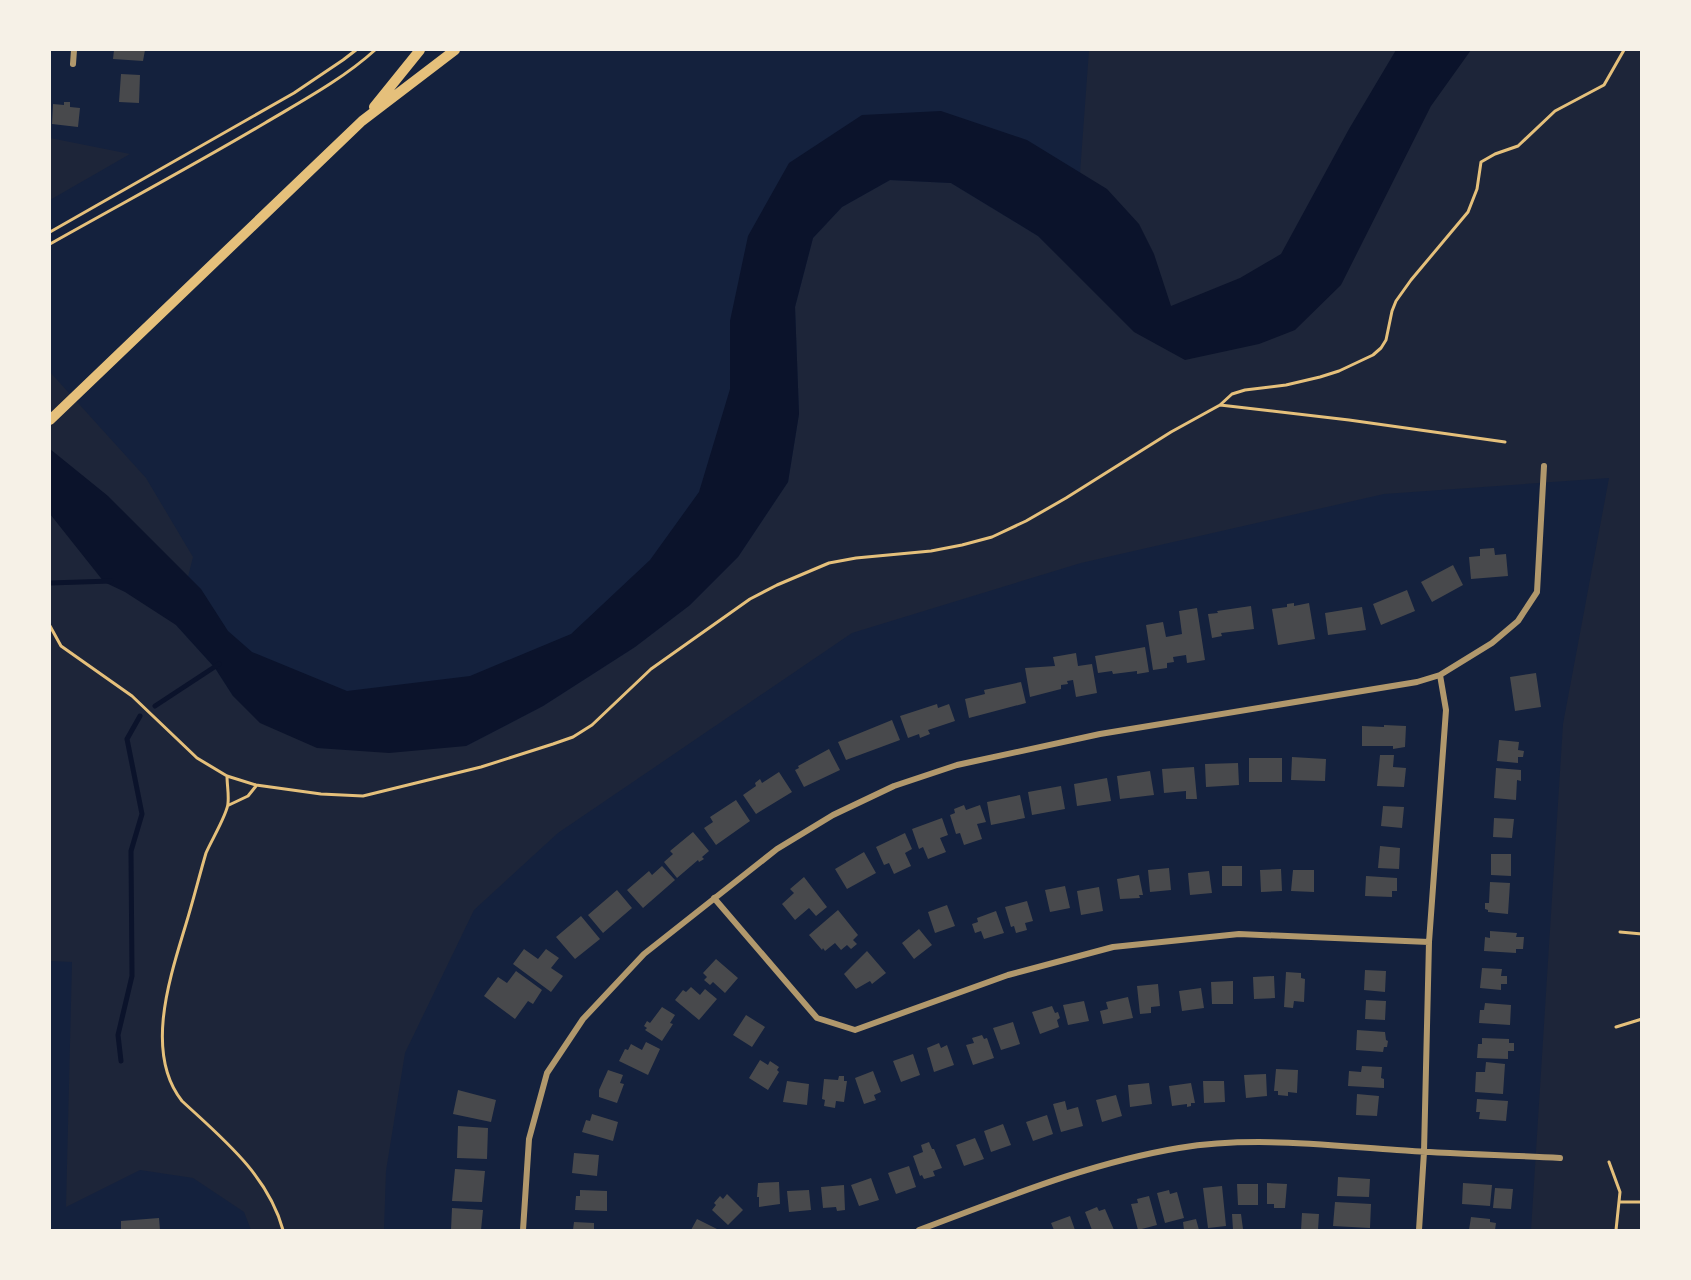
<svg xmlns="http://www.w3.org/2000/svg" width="1691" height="1280" viewBox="0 0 1691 1280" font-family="'PT Sans Narrow',sans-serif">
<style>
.green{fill:#1d2539}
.water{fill:#0b132b}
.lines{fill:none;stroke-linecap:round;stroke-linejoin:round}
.stream{stroke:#0b132b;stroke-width:5}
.building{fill:#48494c}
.path{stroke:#e5c07b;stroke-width:3}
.minor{stroke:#b1986c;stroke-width:6}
.secondary{stroke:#e5c07b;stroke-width:10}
</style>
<rect width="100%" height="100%" fill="#14213d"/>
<!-- green -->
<path class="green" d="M1089,50h552v1180h-110l32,-506 46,-246 -225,16 -303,69 -229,70 -294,200 -84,77 -69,143 -19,118 -2,59h-133l-7,-18 -51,-34 -53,-8 -74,37 6,-245 -22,-1v-589l96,106 47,79 -17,68 39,43 18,28 233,50 77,-40 92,-59 55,-42 48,-48 50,-75 11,-68 -4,-107 18,-69 29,-31 48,-27 61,3 87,53 30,29 12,-92z
M50,138l80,16 -80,46z"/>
<!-- water -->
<path class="water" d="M1396,50h75l-40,56 -90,179 -46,45 -36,14 -74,16 -51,-28 -96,-96 -87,-53 -61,-3 -48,27 -29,31 -18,69 4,107 -11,68 -50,75 -48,48 -55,42 -92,59 -77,40 -77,7 -72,-5 -57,-25 -27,-27 -18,-28 -39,-43 -51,-33 -21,-10 -54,-68v-65l58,47 93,93 27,42 24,21 95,39 123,-15 101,-42 79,-74 49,-68 31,-103v-68l18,-85 41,-73 73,-48 79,-4 86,29 80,49 32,35 15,30 17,52 69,-28 41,-24 68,-125z"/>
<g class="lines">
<!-- stream -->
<path class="stream" d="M50,583l61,-2
M155,706l64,-42
M121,1061l-3,-26 14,-59 -1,-125 11,-37 -15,-75 13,-23"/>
</g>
<!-- building -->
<path class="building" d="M114,50h31l-2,11 -30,-2z
M121,74l19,1 -1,28 -20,-1z
M64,102h6v5l10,1 -2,19 -26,-3 1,-20 11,1z
M1494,548l1,7 11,-1 2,22 -37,3 -2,-22 11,-1v-7z
M1453,565l10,20 -31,17 -11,-20z
M1407,590l8,21 -34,14 -8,-21z
M1294,603v3l15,-3 6,36 -37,6 -6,-36 15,-2v-3z
M1251,606l3,23 -33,4 1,3 -10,2 -4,-24 10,-1 -1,-2z
M1362,607l4,23 -38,5 -3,-22z
M1197,608l8,52 -18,3 -1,-8 -13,2 1,5 -7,1v5l-14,2 -7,-45 17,-3 3,15 16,-3 -3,-23z
M1145,647l4,25 -12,2v-3l-24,3 -1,-3 -14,2 -3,-17z
M1076,653l2,13 14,-2 5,29 -21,4 -3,-17 -6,1 1,3 -7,1v4l-31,8 -5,-29 30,-2 -2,-9z
M1536,673l5,34 -26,4 -5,-34z
M1021,682l5,21 -57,15 -4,-19 20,-5 -1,-4z
M937,704l1,4 11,-4 6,17 -27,9 2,4 -10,4 -1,-4 -11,4 -8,-22z
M892,720l8,20 -54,20 -8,-18z
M1384,725l22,1 -1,21 -12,2v-3h-31v-20l22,1z
M1499,740l20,2 -1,8 6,1 -1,6h-5v6l-21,-2z
M829,749l11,21 -36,17 -9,-17 4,-2 -1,-2z
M1380,755h14l-1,12 13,1 -2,19 -27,-1z
M1292,757l34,2 -1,22 -34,-1z
M1249,758h33v24h-33z
M1238,763l1,22 -33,2 -1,-23z
M1194,767l3,32h-11v-8l-22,2 -2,-24z
M1496,768l25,2v11l-4,-1 -1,20 -22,-2z
M1150,771l4,24 -34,4 -3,-23z
M779,772l13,20 -36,22 -13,-19 13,-9 -1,-3 5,-4 2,4z
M1107,778l4,23 -34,5 -3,-22z
M1061,786l4,23 -33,6 -4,-23z
M1020,795l5,23 -34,7 -4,-23z
M736,800l14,21 -34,24 -12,-17 9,-6 -3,-5z
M964,805l2,5 14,-5 6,17 -9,2 5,15 -18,6 -4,-12 -4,1 -6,-19 5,-2 -1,-4z
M1383,806l21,1 -2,21 -21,-2z
M942,818l6,17 -8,3 6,14 -18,7 -5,-12 -4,2 -7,-20z
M1494,818l20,1 -2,19 -19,-1z
M693,832l16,19 -7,6 2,2 -5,3 -1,-2 -21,18 -13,-16 9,-8 -3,-3z
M905,833l7,16 -7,4 6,13 -17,8 -5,-11 -5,2 -8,-18z
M1380,846l20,2 -1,21 -21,-1z
M864,852l12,21 -29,16 -12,-20z
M1491,854h20v22l-20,-1z
M662,866l13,14 -32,28 -16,-18 22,-19 3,4z
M1222,866h20v20h-20z
M1169,868l2,22 -21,2 -2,-22z
M1281,869l1,22 -21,1 -1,-22z
M1293,870h21v22l-23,-1z
M1209,871l3,22 -22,2 -2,-22z
M1139,875l4,20h-4l1,3 -20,1 -3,-20z
M1366,876l31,2v13h-5v6l-27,-1z
M804,877l23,30 -11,9 -7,-8 -14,12 -13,-16 12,-11 -4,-4z
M1490,882l20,1 -2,31 -20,-2v-2l-3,-1v-6h4z
M1065,886l5,22 -20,4 -5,-22z
M1099,887l4,24 -22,4 -4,-24z
M617,890l15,18 -29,25 -15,-18z
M1027,901l6,20 -8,2 2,7 -11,3 -2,-7 -3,1 -6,-20z
M947,905l8,21 -20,7 -7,-21z
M838,910l20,25 -5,5 4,4 -6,5 -4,-4 -6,5 -6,-7 -10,8 -2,-3 -1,2 -13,-15z
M996,911l8,22 -20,6 -3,-8 -6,2 -3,-9 6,-2 -1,-4z
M581,916l19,23 -25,20 -19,-22z
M919,929l13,16 -18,14 -12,-16z
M1490,931l27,2 -1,4h8l-1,12h-7v4l-32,-2 1,-14 5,1z
M524,949l14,10 8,-10 13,9 -8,10 12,8 -12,16 -38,-28z
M867,951l19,22 -14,11 -2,-3 -14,8 -12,-15z
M716,959l22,19 -13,15 -12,-11 -3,3 -6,-5 3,-3 -4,-4z
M1482,968l20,1 -1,7h6v8h-6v6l-21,-2z
M1365,970l21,1 -1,21 -21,-2z
M516,971l26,19 -9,14 -5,-3 -13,18 -31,-23 14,-19 9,6z
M1286,972l15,1v5l4,1 -1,23 -10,-1 -1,7 -9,-1z
M1274,976l1,22 -21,1 -1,-22z
M1233,981v23h-21l-1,-22z
M1158,984l2,22 -9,1v6l-11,1 -3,-28z
M691,987l9,8 5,-6 12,10 -18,21 -24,-20 8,-10 3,2z
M1201,988l3,20 -22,3 -3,-20z
M1128,997l5,21 -30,6 -3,-13 8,-2 -2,-7z
M1366,1000l20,1 -1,19 -20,-1z
M1084,1001l5,20 -21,4 -5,-20z
M1485,1003l26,2 -1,20 -31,-2 1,-13h4z
M1052,1006l3,7 3,-1 2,6 -3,2 2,7 -19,7 -8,-22z
M662,1007l13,8 -5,8 3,1 -11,17 -17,-11 2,-2 -3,-2 3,-5 3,2z
M746,1015l19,12 -13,20 -19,-12z
M1013,1022l7,22 -19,6 -8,-22z
M1357,1030l28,2 1,8 2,1 -1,6h-3l-1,5 -27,-2z
M982,1035l2,4 3,-1 7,20 -21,7 -7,-20 8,-2 -2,-5z
M1482,1038l27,1v4h5v8h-6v8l-31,-1 1,-14h4z
M646,1042l14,7 -12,26 -29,-14 6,-12 3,1 3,-6 11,6z
M939,1043l2,5 6,-3 7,20 -20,7 -7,-24z
M913,1054l7,21 -19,7 -8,-21z
M760,1060l8,5 2,-4 9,6 -2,3 2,2 -11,18 -19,-12z
M1486,1062l19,2 -2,30 -28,-2 1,-20h9z
M1362,1066l20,1 -1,11 3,1v9l-36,-2 1,-15 12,1z
M1276,1069l22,1 -1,23 -9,-1v4l-10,-1v-4h-4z
M608,1070l15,5 -3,8 4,1 -7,19 -18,-6v-7z
M873,1071l8,21 -7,3 2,5 -12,4 -9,-26z
M1266,1074l1,22 -21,2 -2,-23z
M839,1076h5v5h3l-3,21 -8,-1 -1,7 -11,-2 1,-6 -3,-1 2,-20 14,1z
M787,1081l22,3 -2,21 -24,-3z
M1203,1081h21l1,21 -21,1z
M1149,1083l3,21 -22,3 -2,-22z
M1191,1083l4,20h-4v3l-4,1v-3l-15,2 -3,-20z
M458,1090l38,10 -5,22 -38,-8z
M1357,1094l22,2 -2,20 -21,-1z
M1116,1095l6,21 -20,6 -6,-22z
M1477,1099l31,2 -2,20 -27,-2 1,-7h-4z
M1065,1101l2,9 11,-3 5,19 -22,6 -8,-28z
M592,1114l26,8 -5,19 -31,-9 4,-12 4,1z
M1047,1115l6,19 -20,7 -7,-19z
M1003,1124l8,21 -20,7 -7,-21z
M458,1126l30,2 -1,31 -30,-1z
M975,1138l9,21 -20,7 -8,-21z
M929,1142l3,7h2l8,19 -9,3 2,5 -11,3 -2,-4 -2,1 -7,-20 10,-4 -2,-7z
M574,1153l25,2 -2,21 -25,-3z
M909,1166l7,21 -20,7 -8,-21z
M455,1169l30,2 -3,31 -30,-1z
M1338,1177l32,2 -1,18 -32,-1z
M871,1178l8,22 -20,6 -8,-21z
M779,1182l1,22 -21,3v-10h-2l1,-14z
M1267,1183l20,1 -2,24h-11v-4h-7z
M1463,1183l29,2 -2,21 -28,-2z
M1237,1184h21v21h-20z
M844,1185l1,25 -8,1 -1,-4 -13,1 -2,-21z
M1222,1186l4,40 -18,2 -5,-40z
M1495,1188l18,1 -2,20 -18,-1z
M580,1190l27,1v20l-32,-1 1,-14h4z
M809,1190l2,20 -22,2 -2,-21z
M1169,1190l1,4 7,-2 7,26 -19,5 -8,-30z
M727,1194l16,16 -15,15 -16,-15 4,-5 -2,-2 6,-7 3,3z
M1149,1196l8,29 -19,5 -7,-26 7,-1 -1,-4z
M1335,1202l36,2 -1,24 -37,-2z
M1097,1207l2,4 6,-2 9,21h-22l-7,-18z
M452,1208l31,2 -2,20h-30z
M1302,1213l17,1 -1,16h-17z
M1232,1214h9l2,15 -10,1z
M1070,1216l5,14h-21l-3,-7z
M1471,1217l19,2v3l6,1 -1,7h-26z
M159,1218l1,12h-39v-9z
M697,1219l20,10 -1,1h-25z
M1196,1219l3,11h-15l-1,-8z
M574,1222l20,1v7h-21z"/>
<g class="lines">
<!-- path -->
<path class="path" d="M50,232l244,-139 49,-33 13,-10
M50,244c71,-40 144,-79 215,-121 37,-22 78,-44 110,-73
M1220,405l129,15 156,22
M50,626l11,20 71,50 65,62 30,18 29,9 65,9 42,2 118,-29 72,-23 20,-7 19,-12 59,-56 99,-70 27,-14 52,-22 27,-5 75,-7 31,-6 30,-8 34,-16 40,-23 105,-66 49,-27 12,-11 13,-4 41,-5 34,-8 19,-6 34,-16 8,-7 5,-8 6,-29 4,-10 15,-21 57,-68 9,-23 4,-27 14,-8 23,-8 37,-35 49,-26 20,-35
M227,776c0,9 2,18 1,27 0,10 -17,38 -22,50 -7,24 -13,48 -20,71 -16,53 -42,129 -4,177 40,37 86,74 101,129
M229,805l19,-9 8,-10
M1620,932l22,2
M1616,1027l26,-8
M1609,1162l11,30 -4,38
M1619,1202h23"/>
<!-- minor -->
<path class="minor" d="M73,64l1,-14
M714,898l103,120 38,12 153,-55 105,-28 126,-13 190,8
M523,1230l6,-91 18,-66 36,-54 61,-65 133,-105 56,-34 61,-29 63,-21 143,-31 317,-52 23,-7 52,-32 26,-22 19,-29 7,-126
M919,1230c86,-32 170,-67 260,-82 72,-12 146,-3 218,2 54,4 109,5 163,8
M1419,1230l5,-78 5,-210 17,-232 -6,-35"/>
<!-- secondary -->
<path class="secondary" d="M374,107l46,-57
M50,420l312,-299 93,-71"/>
</g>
<!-- border -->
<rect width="1691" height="1280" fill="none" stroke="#f6f1e7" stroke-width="102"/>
</svg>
